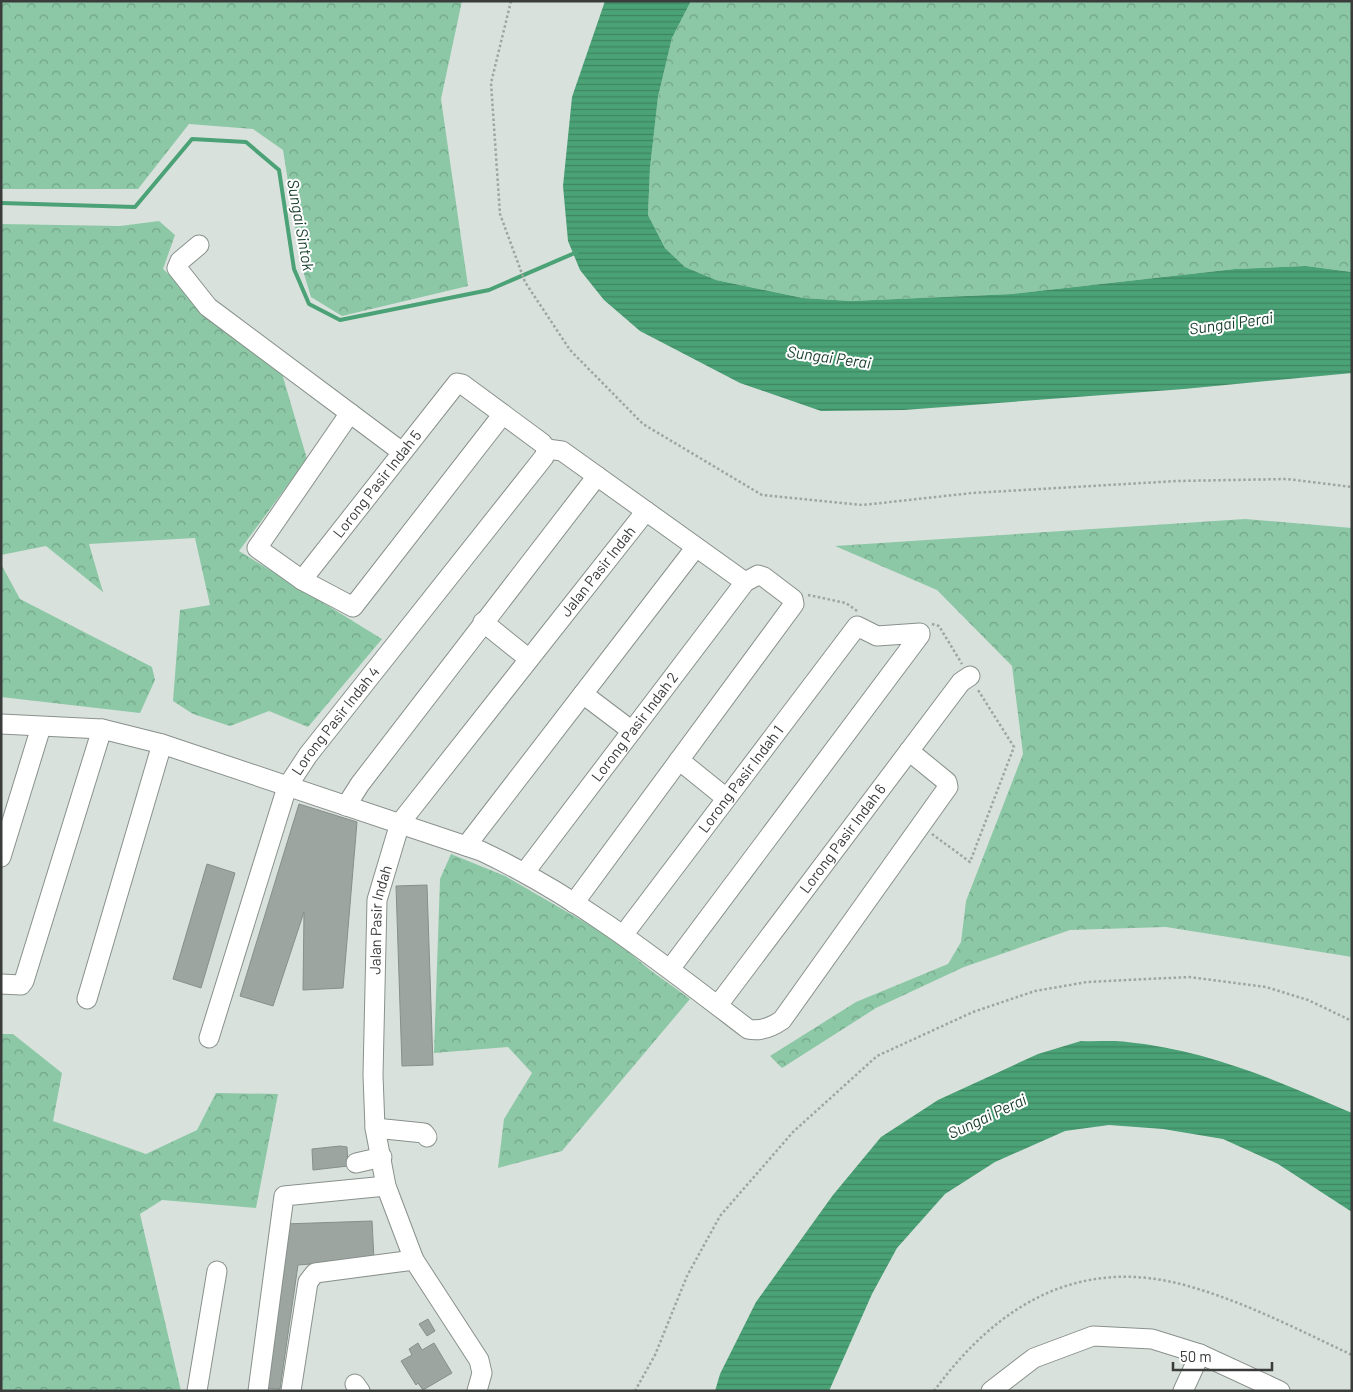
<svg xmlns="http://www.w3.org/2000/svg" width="1353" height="1392" viewBox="0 0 1353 1392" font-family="Barlow,sans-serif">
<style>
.forest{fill:url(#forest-crowns)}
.water{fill:url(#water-rules)}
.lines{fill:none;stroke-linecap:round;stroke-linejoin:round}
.stream{stroke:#4aa276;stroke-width:4}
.building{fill:#9ca5a0;stroke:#878f8a}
.minor-casing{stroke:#89918c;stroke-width:21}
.path{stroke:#9fa5a1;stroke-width:2.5;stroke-dasharray:2.5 2.5;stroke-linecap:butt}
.minor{stroke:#fff;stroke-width:19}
.labels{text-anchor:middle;stroke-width:4;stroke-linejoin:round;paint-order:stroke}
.street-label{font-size:15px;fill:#393c3a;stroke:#fff}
.water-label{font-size:16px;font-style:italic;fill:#173d2a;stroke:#fff}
</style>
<defs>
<pattern id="forest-crowns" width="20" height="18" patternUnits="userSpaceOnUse" patternTransform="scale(1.25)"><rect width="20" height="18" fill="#8cc8a6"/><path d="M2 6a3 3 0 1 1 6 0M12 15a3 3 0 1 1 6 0" fill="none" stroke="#73a488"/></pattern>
<pattern id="water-rules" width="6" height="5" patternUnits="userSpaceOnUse" patternTransform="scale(1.25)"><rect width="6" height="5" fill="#4aa276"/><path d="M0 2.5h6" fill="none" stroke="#3f8562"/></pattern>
</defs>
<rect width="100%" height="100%" fill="#d9e1dc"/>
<!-- forest -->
<path class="forest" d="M1,1h461l-21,98 27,187 -126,30 -31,-19 -10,-33 -18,-114 -30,-21 -64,-5 -51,65h-137z
M691,1h661v271l-46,-6 -71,3 -223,25 -161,7 -48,-3 -87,-18 -31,-13 -20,-19 -17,-33 2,-47 8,-71 14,-59z
M159,221l16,14 -12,34 118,101 26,89 -68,92 143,88 -74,88 -39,-16 -39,15 -37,-12 -20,-13 7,-91 30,-5 -15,-67 -106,6 14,48 -57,-46 -45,9v-331l119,2z
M1245,519l107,9v429l-186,-30 -96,3 -106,37 -88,41 -94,60 -12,-12 86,-54 92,-38 13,-22 5,-41 57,-147 -11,-88 -75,-76 -102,-44z
M1,564l19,35 132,68 3,13 -15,33 -139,-16z
M451,854l54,22 107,62 38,32 40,29 -128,152 -64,17 6,-49 28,-46 -24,-26 -74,6 6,-174z
M1,1034h12l49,39 -9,48 93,33 51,-24 19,-37 62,1 -22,114 -94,-8 -22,14 41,177h-180z"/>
<!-- water -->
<path class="water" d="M605,1h86l-19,37 -14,59 -8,71 -2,47 17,33 20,19 31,13 87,18 48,3 161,-7 223,-25 71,-3 46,6v101l-168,16 -280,21 -83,1 -81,-28 -100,-52 -36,-31 -24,-30 -12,-29 -5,-55 9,-89z
M1081,1041c15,1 31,-1 46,1 80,8 152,39 225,71v99l-74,-48 -55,-25 -60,-10 -54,-4 -44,6 -70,31 -50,32 -48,54 -25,46 -43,97h-114l5,-17 36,-72 77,-107 48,-58 57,-37 100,-46z"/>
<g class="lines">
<!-- stream -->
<path class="stream" d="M1,203l134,4 57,-68 54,3 33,28 15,99 15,35 31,16 149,-30 88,-38"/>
</g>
<!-- building -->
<path class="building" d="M299,804l58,18 -14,166 -40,2 1,-78 -31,94 -33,-10z
M207,864l28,9 -34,115 -28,-9z
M427,885l6,180 -31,1 -6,-180z
M340,1146l7,1 1,19 -35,4 -1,-21z
M372,1221l2,38 -76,6 -18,124 -18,-1 22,-164z
M428,1319l7,12 -8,5 -8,-12z
M418,1343l4,7 12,-7 18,30 -29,17 -5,-7 -2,2 -15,-24 11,-6 -3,-6z"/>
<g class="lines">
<!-- minor casing -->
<g class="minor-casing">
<g id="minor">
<path d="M199,245l-19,16 -3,7 31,39 194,145"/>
<path d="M350,413l-93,135 45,32 51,27 150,-193"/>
<path d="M547,449l15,2 183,131"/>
<path id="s1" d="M302,580l155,-197 5,1 80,59 5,6"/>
<path d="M483,622l46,37"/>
<path d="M583,694l49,37"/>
<path d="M1,724l101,5 60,15 319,107c98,46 182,113 267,178 13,3 24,-2 34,-9l166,-233 -1,-5 -38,-31"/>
<path d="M679,760l47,38"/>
<path d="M346,806l14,-22 237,-308"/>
<path d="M466,846l230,-299"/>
<path d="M1,857l40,-130"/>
<path id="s2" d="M525,872l220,-290 13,-7 6,2 29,22 1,5 -220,299"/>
<path id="s3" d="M624,934l233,-308 20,10 43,-3v2l-250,334"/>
<path d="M1,984l20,1 3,-4 78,-252"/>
<path d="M87,999l75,-255"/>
<path id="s4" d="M718,1005l243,-323 9,-6"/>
<path id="s5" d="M209,1038l78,-251 21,-32 236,-298 3,-8"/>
<path d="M375,1128l49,5 3,4"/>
<path d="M356,1163l26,-6"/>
<path d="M355,1384l5,7"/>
<path d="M197,1391l20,-120"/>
<path d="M258,1391l26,-195 102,-10"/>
<path d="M291,1391l17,-109 7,-9 99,-13"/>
<path id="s6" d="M477,1391l5,-18 -3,-13 -65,-100 -28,-74 -11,-58 -2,-53 4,-175 23,-77 246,-312"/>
<path d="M991,1391l43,-33 59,-22 59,3 48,15 80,37"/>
<path d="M1183,1391l17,-37"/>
</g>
</g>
<!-- path -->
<path class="path" d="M511,1l-20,82 9,131 25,68 45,68 73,74 119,71 101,10 109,-12 205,-12 110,-2 65,8
M808,595l38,8 11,8
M932,624l7,2 23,38
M932,834l38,28 44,-115 -36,-57
M635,1391l20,-36 32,-79 33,-60 73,-84 84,-76 96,-44 62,-21 52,-9 102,-5 77,10 42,13 44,21
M934,1391c63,-86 145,-136 254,-105 57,16 111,44 164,69"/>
<!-- minor -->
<use href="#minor" class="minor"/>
</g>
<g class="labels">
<!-- street labels -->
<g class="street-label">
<text dy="5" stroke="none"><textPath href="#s1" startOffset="122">Lorong Pasir Indah 5</textPath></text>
<text dy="5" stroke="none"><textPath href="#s6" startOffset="918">Jalan Pasir Indah</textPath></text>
<text dy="5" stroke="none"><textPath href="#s5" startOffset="345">Lorong Pasir Indah 4</textPath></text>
<text dy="5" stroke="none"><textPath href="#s2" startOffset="182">Lorong Pasir Indah 2</textPath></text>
<text dy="5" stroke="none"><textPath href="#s3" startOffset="194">Lorong Pasir Indah 1</textPath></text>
<text dy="5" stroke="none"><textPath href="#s4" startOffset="208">Lorong Pasir Indah 6</textPath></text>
<text dy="5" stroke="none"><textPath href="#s6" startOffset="498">Jalan Pasir Indah</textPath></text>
</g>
<!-- water labels -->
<g class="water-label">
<text transform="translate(301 225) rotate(80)" y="6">Sungai Sintok</text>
<text transform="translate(1231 323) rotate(-8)" y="6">Sungai Perai</text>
<text transform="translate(829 357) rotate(8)" y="6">Sungai Perai</text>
<text transform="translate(987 1116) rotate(-25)" y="6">Sungai Perai</text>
</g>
</g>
<!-- border -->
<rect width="1353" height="1392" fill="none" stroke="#393c3a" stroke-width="5"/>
<!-- scale -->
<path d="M1173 1362v8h99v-8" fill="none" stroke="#393c3a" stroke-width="2.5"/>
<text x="1180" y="1362" font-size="15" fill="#393c3a" stroke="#ffffff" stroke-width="4" paint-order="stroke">50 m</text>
</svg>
